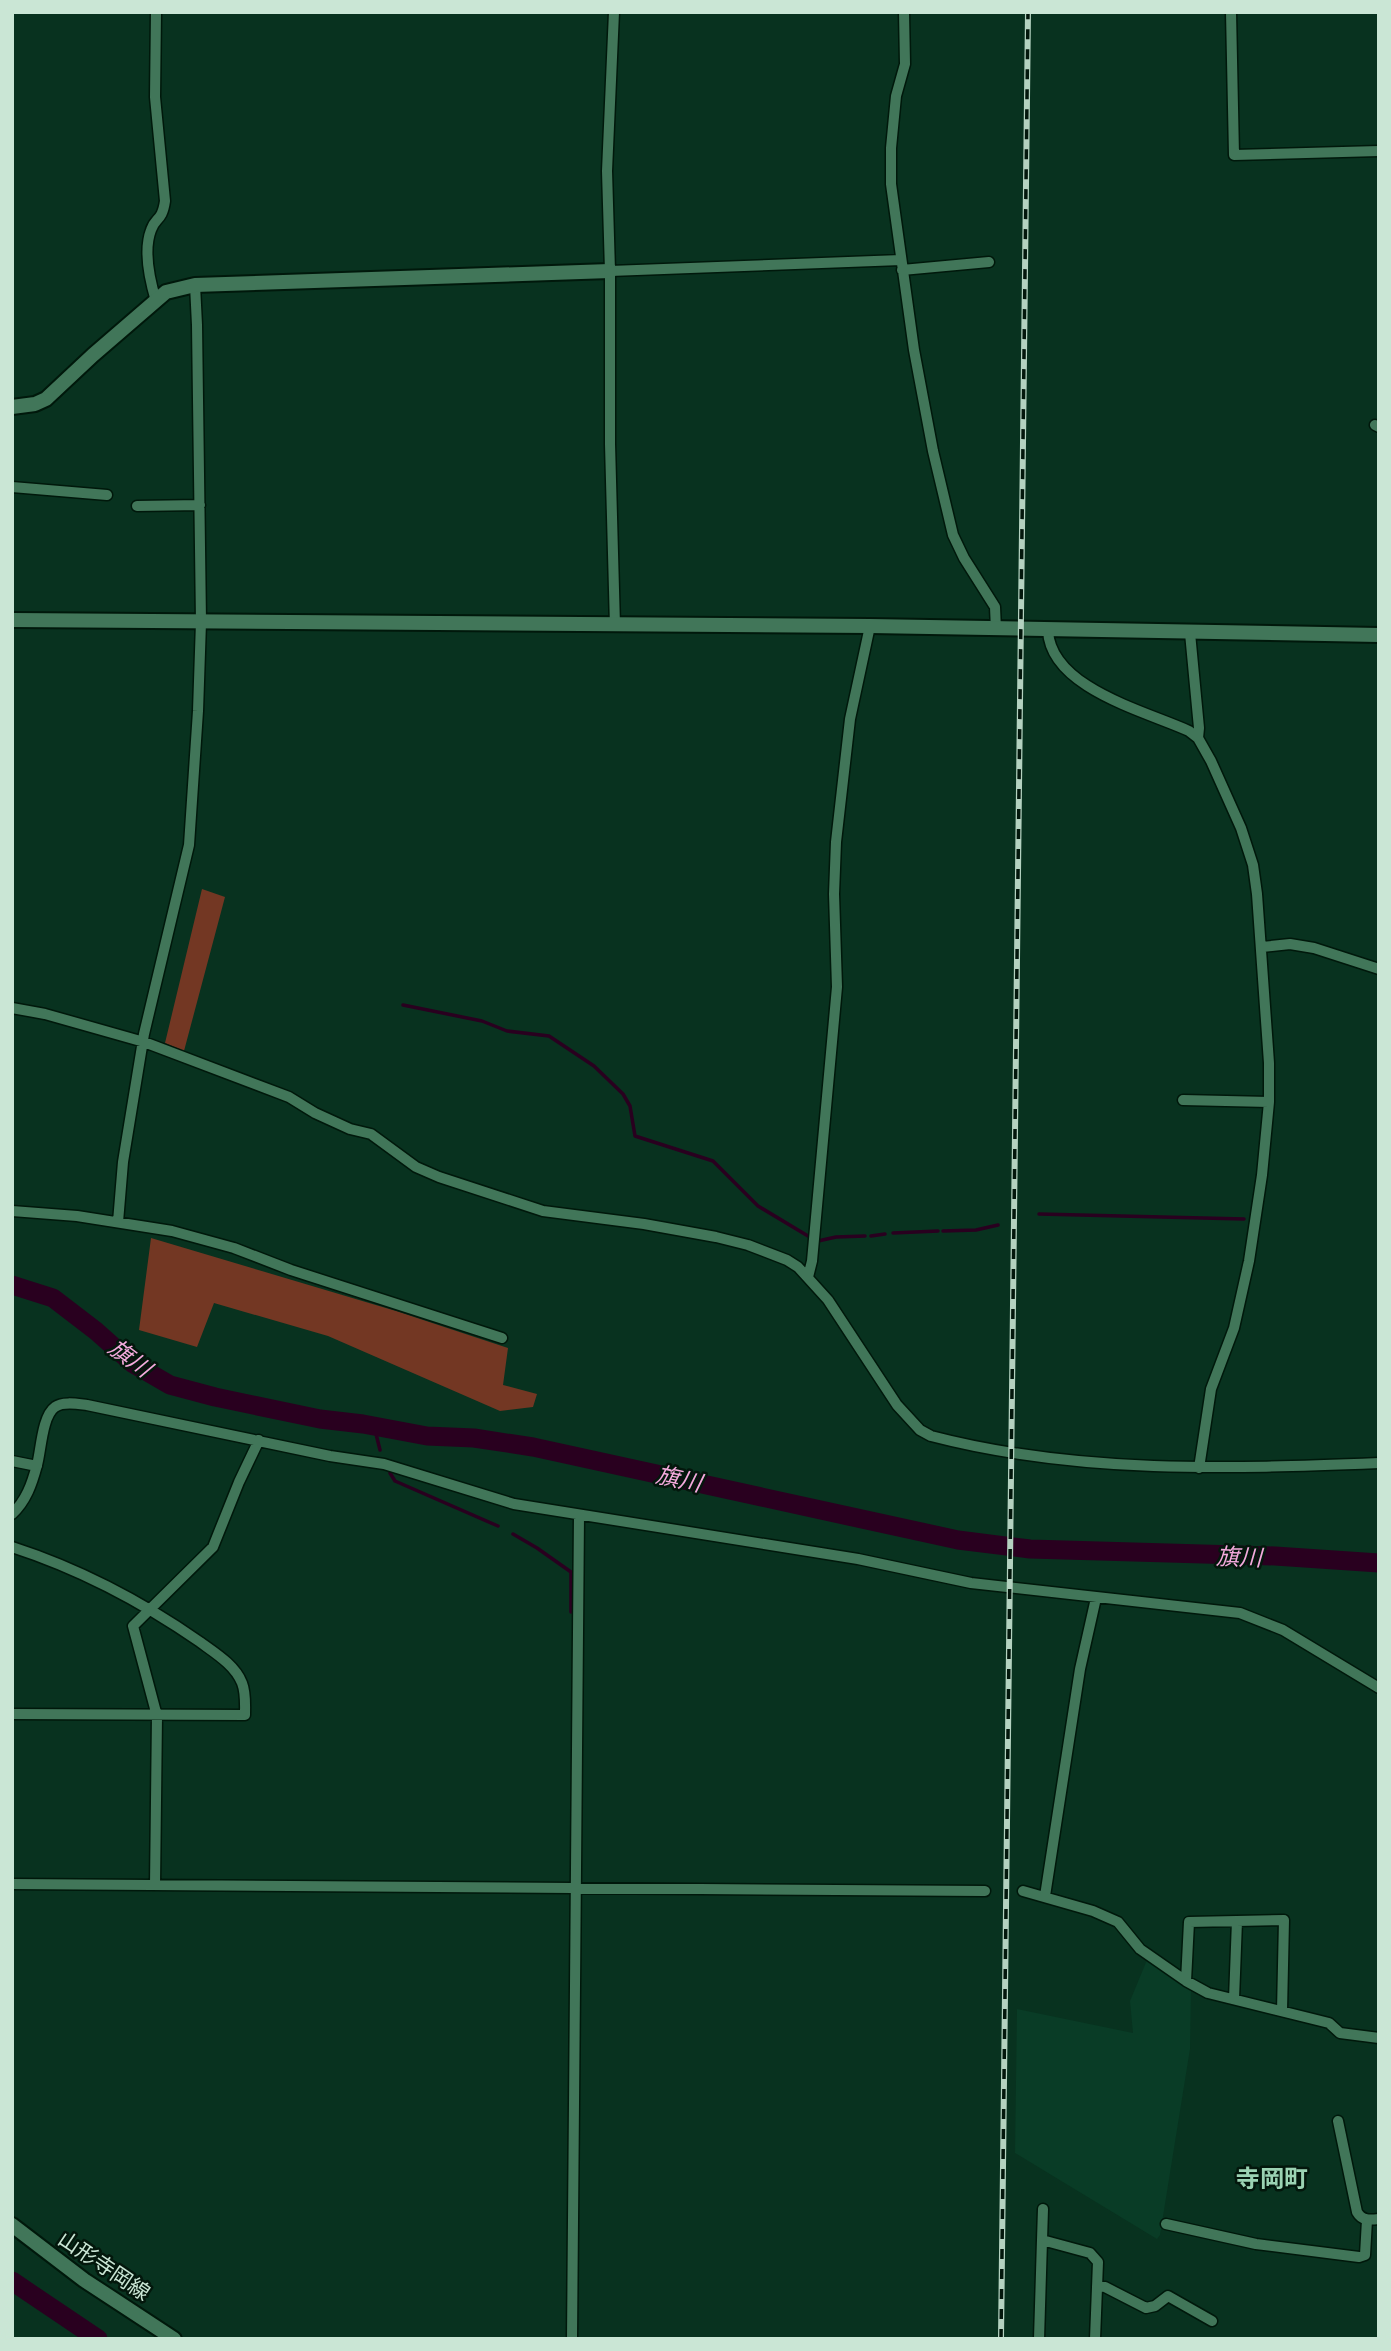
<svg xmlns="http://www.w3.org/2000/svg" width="1391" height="2351" viewBox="0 0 1391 2351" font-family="'Public Sans','Noto Sans JP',sans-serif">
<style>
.built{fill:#093c26}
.green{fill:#733723}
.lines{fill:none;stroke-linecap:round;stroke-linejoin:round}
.stream{stroke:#29001f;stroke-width:3.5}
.river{stroke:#29001f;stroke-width:19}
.street-casing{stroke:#00180b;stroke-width:13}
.secondary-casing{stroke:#00180b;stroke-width:18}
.street{stroke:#417659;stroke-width:10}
.secondary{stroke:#417659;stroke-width:14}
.rail-casing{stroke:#b4d2c0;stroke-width:6}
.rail{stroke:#03170c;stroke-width:3.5;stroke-dasharray:10;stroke-linecap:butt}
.labels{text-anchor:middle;stroke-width:5;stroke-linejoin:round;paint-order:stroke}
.street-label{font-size:21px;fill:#cae6d5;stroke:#03170c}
.water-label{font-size:23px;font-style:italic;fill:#f4aadd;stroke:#03170c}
.quarter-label{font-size:24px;font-weight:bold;fill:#9bd3b3;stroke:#03170c}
</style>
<rect width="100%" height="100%" fill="#08321f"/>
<!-- built -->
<path class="built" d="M1147,1960l44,29 -1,60 -30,186 -3,4 -142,-86 2,-144 116,24 -3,-32z"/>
<!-- green -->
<path class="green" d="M202,889l23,8 -41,154 -19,-8z
M151,1238l245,73 112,37 -5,37 34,9 -4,13 -33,4 -172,-75 -114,-33 -17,44 -58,-17z"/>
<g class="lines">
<!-- stream -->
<path class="stream" d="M403,1005l79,16 25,10 42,5 45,30 29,28 7,12 5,30 78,25 45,45 50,30
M1039,1214l205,5
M943,1231l33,-1 22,-5
M893,1233l45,-2
M871,1236l14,-2
M818,1241l18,-4 29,-1
M374,1426l6,24
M390,1473l5,8 103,45
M513,1534l24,14 34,24v40"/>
<!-- river -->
<path class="river" d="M12,1285l41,13 43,33 36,32 38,22 45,12 105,22 43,5 64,12 47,2 59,9 425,93 72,9 245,7 104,7
M12,2281l86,58"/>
<!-- street casing -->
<g class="street-casing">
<path id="street" d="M156,12l-1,85 10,104c-3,21 -10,16 -14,29 -8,21 -1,51 5,71
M614,12l-7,159 3,100v173l5,182
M904,12l1,52 -9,32 -5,52v36l23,166 19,101 20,84 11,23 31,49 1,23
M1231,12l3,143 145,-4
M902,270l87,-8
M610,271l291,-11
M1375,425l4,2
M12,487l95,8
M137,506l63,-1
M1048,631c3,57 97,80 141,100l9,7 13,23 30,67 12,37 4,29 12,169v39l-7,73 -13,86 -15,67 -23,61 -12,79
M1190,633l9,95 -1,10
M1262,947l28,-3 24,4 65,21
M12,1008l33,6 99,28 145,55 26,16 35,16 21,5 45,33 23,10 104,34 101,13 72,13 32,8 39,15 11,7 30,33 69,105 23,25 11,6c146,38 298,33 448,27
M1183,1100l86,2
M12,1211l65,5 95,15 62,17 57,22 211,68
M118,1222l5,-60 21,-128 45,-189 9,-134 3,-89 -4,-297 -2,-40
M808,1277l4,-16 25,-274 -3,-93 2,-52 14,-123 20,-93
M12,1461l25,5
M12,1514c14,-13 20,-30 25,-49 4,-14 5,-49 18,-58 8,-6 23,-3 32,-2l243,51 54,8 130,40 344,55 113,24 269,30 43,17 96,58
M12,1547c68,22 129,54 188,95 15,11 35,23 42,41 4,10 3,22 3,32l-233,-1
M12,1884l973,7
M155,1885l2,-169 -24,-90 80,-79 26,-65 20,-42
M1023,1891l70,20 25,11 22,27 46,32 22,12 121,30 11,10 39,5
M1045,1896l35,-227 16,-71
M1186,1981l3,-59 95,-2 -2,91
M1234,1999l3,-78
M1338,2121l19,91c5,9 13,8 22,7
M1166,2224l90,20 103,13 6,-2 2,-35
M1042,2240l1,-31
M1097,2286l8,1 41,21 9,-2 13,-10 44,25
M572,2339l7,-824
M1039,2339l3,-99 48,13 8,9 -3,77"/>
</g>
<!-- secondary casing -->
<g class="secondary-casing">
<path id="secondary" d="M12,407l23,-3 11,-5 47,-44 73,-63 29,-7 415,-14
M12,620l858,6 509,9
M12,2225l72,55 90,59"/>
</g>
<!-- street -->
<use href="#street" class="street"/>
<!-- secondary -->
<use href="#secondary" class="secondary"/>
<!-- rail casing -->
<g class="rail-casing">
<path id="rail" d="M1001,2339l27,-2327"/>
</g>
<!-- rail -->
<use href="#rail" class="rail"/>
</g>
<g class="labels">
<!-- street labels -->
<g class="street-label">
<text transform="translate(104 2266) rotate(34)" y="7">山形寺岡線</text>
</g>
<!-- water labels -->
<g class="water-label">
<text transform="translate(130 1358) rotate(36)" y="8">旗川</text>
<text transform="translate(679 1479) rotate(12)" y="8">旗川</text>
<text transform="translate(1239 1557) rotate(2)" y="8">旗川</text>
</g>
<!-- quarter labels -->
<g class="quarter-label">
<text x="1272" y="2187">寺岡町</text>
</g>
</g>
<!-- border -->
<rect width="1391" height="2351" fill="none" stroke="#cae6d5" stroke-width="28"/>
</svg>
